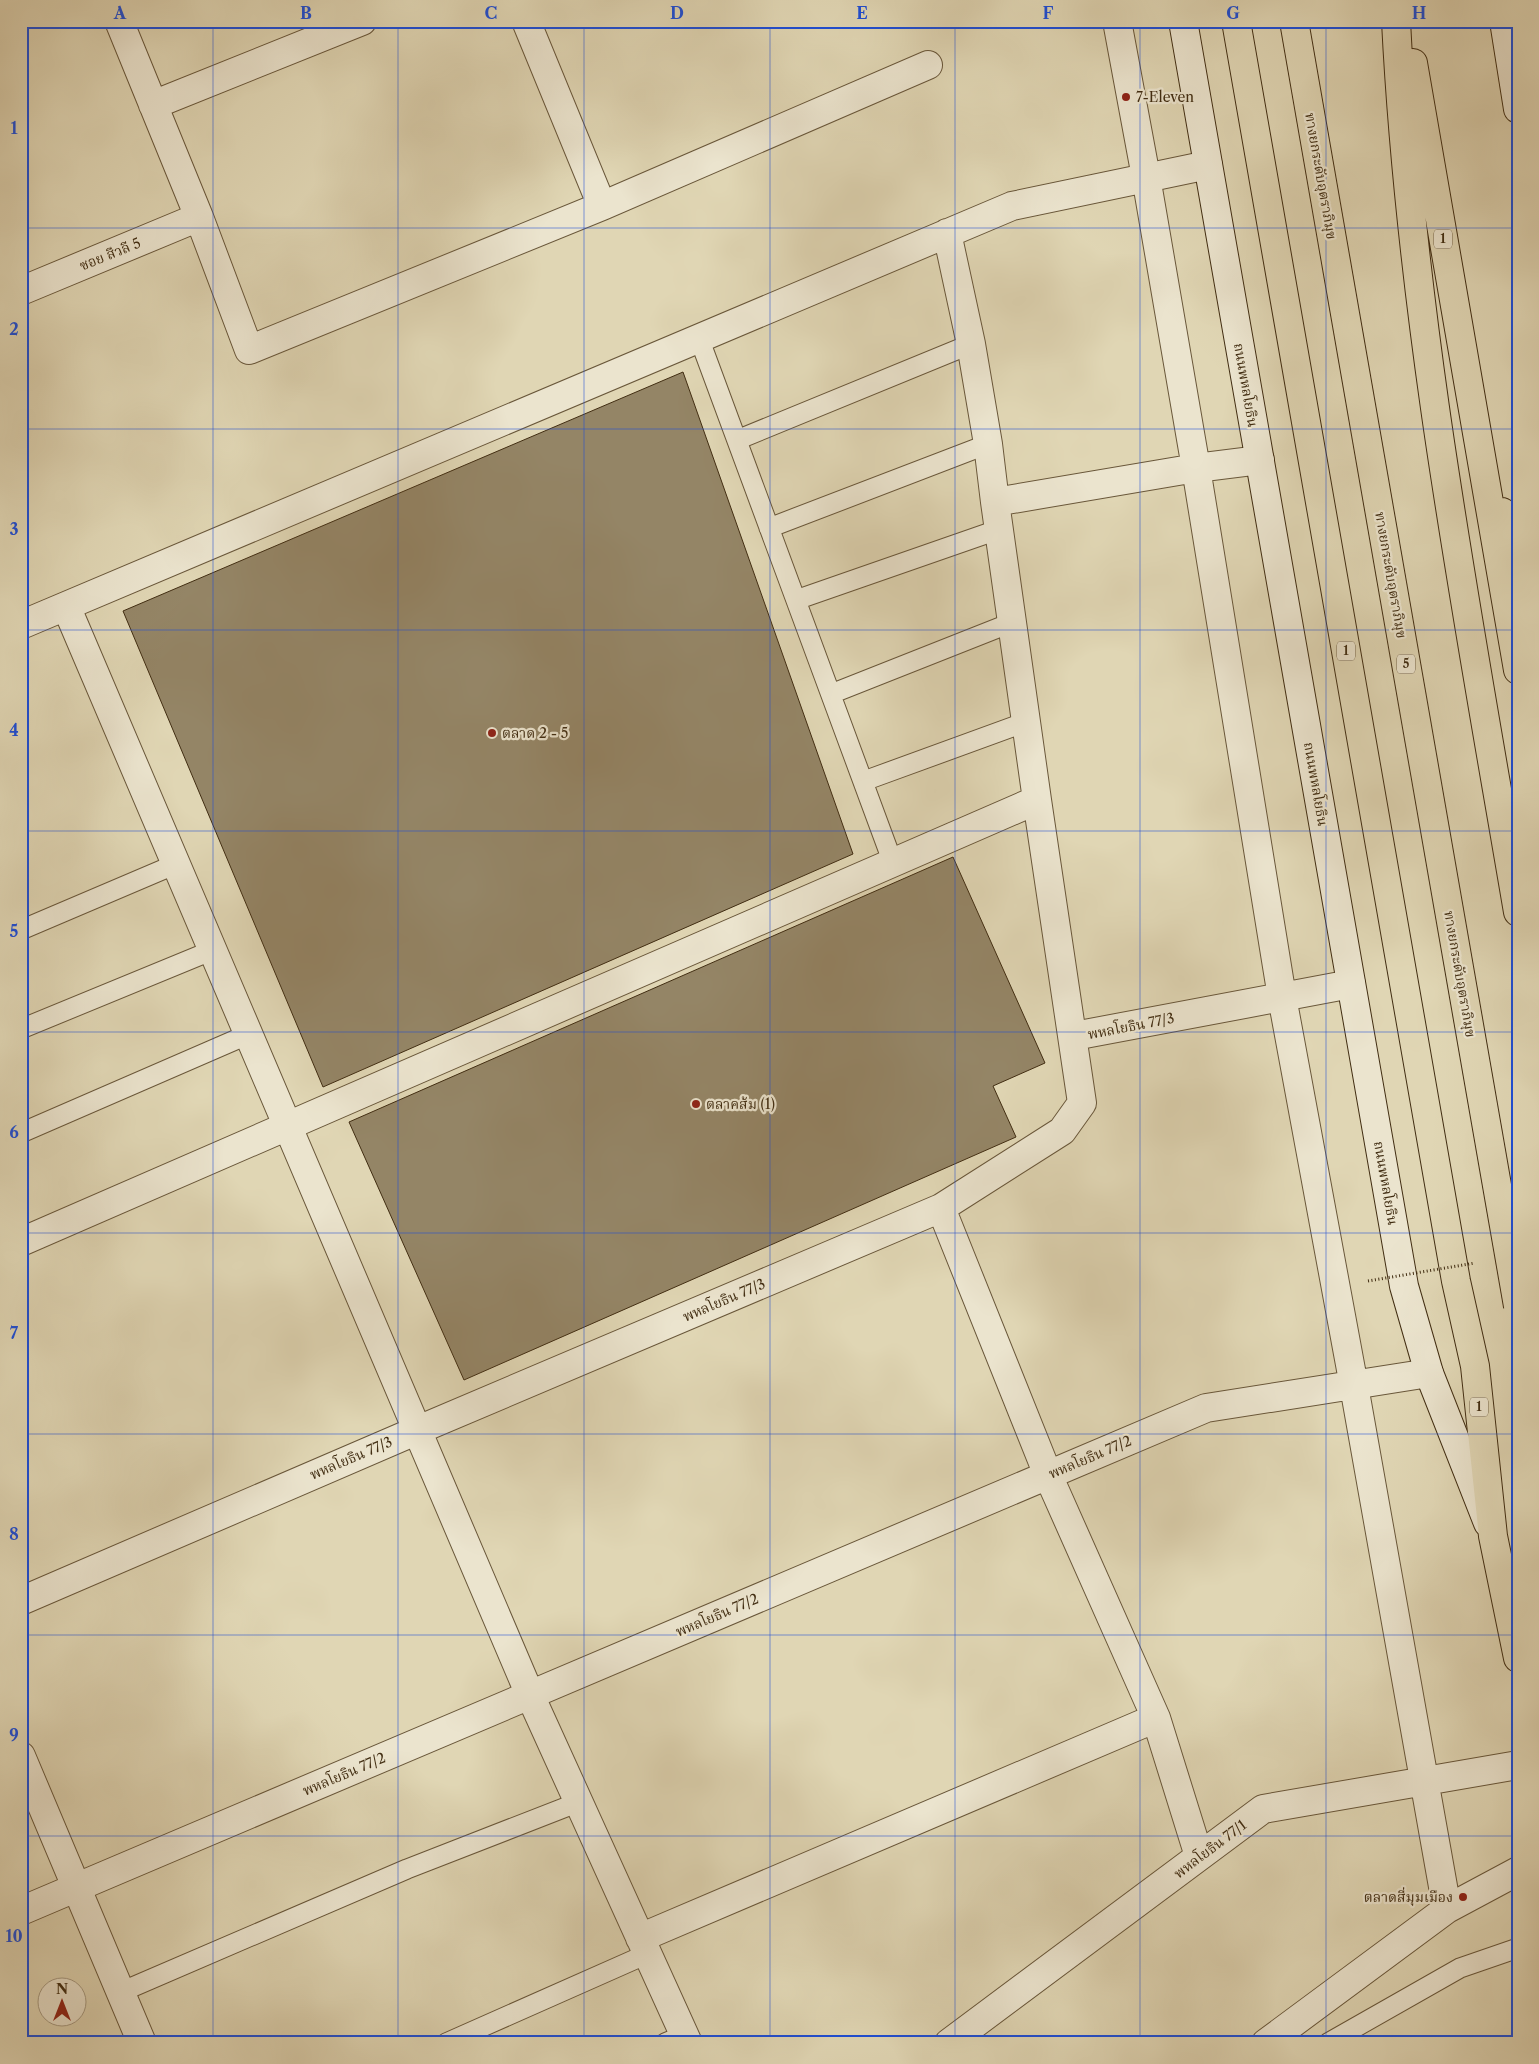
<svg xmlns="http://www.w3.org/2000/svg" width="1539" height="2064" viewBox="0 0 1539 2064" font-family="'Libre Caslon Text','Noto Serif Thai',serif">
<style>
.building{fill:#948566;stroke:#412d12}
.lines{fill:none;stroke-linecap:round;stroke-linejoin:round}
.lane-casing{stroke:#69573a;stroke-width:21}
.street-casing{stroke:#69573a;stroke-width:30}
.secondary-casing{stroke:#412d12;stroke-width:30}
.highway-casing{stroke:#412d12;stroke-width:30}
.lane{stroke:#ebe4ce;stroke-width:19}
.street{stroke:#ebe4ce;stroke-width:28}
.secondary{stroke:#ebe4ce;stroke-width:28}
.highway{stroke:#e0d6b4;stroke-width:28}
.highway-bridge-casing{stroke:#412d12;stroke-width:30;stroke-linecap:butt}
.path-bridge{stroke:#412d12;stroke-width:3;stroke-dasharray:1 2.5;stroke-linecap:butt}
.highway-bridge{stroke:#e0d6b4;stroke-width:28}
.grid{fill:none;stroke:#1d4ed8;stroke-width:1;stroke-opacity:0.55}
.poi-dot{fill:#8f2418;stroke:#ebe4ce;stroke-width:2}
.labels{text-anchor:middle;stroke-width:4.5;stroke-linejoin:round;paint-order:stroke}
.shield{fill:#ebe4ce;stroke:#74644a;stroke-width:1}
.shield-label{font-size:12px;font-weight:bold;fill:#412d12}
.poi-label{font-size:14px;fill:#412d12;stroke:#ebe4ce;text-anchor:start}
.street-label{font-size:14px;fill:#412d12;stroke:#ebe4ce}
.neatline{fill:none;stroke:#1d4ed8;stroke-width:2}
.grid-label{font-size:16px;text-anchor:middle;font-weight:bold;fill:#1d4ed8}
</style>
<rect width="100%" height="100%" fill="#e0d6b4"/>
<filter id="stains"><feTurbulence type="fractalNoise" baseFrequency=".004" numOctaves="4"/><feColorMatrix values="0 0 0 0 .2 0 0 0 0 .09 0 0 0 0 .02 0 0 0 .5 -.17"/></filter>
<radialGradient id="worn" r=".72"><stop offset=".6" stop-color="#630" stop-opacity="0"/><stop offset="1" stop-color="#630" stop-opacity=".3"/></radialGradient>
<!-- building -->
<path class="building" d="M683,372l170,482 -530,233 -200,-476z
M953,857l92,206 -52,23 23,51 -552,243 -115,-258z"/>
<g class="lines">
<!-- lane casing -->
<g class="lane-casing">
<path id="lane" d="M699,338l194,525
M737,440l234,-96
M769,528l219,-84
M796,600l204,-71
M831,694l182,-72
M864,781l162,-59
M21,930l155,-66
M21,1029l192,-79
M21,1133l228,-99
M121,1992l286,-123 172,-67
M446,2043l201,-89
M665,2043l19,-8
M1328,2043l132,-75 58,-20"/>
</g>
<!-- street casing -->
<g class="street-casing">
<path id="street" d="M119,21l80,196 50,133 353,-144 326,-141
M526,21l76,185
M1117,21l29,156 50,291 86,529 72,389 93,523
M153,105l209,-84
M21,291l178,-74
M995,502l201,-34 64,-8
M66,606l464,1089 158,348
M21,625l991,-419 196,-41
M1074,1036l277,-52
M941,1208l107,267 108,243 43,138
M21,1242l1016,-442
M21,1601l397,-171 523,-222 121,-77 20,-28 -45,-303 -42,-298 -7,-58 -17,-100 -24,-111
M21,1756l121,287
M21,1911l1185,-503 223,-35
M640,1938l516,-220
M949,2043l314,-234 255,-44
M1266,2043l181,-134 71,-38"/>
</g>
<!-- secondary casing -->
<g class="secondary-casing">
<path id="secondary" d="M1183,21l221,1265 25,87 59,150
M1504,21l14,88"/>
</g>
<!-- highway casing -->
<g class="highway-casing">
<path id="highway" d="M1236,21l220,1260 19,85 18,170 25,122
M1396,21c15,300 72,596 122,891
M1413,63l105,607
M1502,512l16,41"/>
</g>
<!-- lane -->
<use href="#lane" class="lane"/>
<!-- street -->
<use href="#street" class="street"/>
<!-- secondary -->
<use href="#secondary" class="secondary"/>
<!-- highway -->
<use href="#highway" class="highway"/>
<!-- highway-bridge casing -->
<g class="highway-bridge-casing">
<path id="highway-bridge" d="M1294,21l224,1285"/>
</g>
<!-- path-bridge -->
<path class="path-bridge" d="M1368,1281l107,-18"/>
<!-- highway-bridge -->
<use href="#highway-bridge" class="highway-bridge"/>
</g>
<!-- grid -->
<path class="grid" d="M213,21v2022M398,21v2022M584,21v2022M770,21v2022M955,21v2022M1140,21v2022M1326,21v2022M21,228h1497M21,429h1497M21,630h1497M21,831h1497M21,1032h1497M21,1233h1497M21,1434h1497M21,1635h1497M21,1836h1497"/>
<!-- markers -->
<g class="poi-dot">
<circle cx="1126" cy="97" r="5"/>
<circle cx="492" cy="733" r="5"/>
<circle cx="696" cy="1104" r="5"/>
<circle cx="1463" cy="1897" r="5"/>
</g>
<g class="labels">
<!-- shield labels -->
<g class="shield">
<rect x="1434" y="229.5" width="18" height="19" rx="4"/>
<rect x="1337" y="641.5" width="18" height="19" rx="4"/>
<rect x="1397" y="654.5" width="18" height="19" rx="4"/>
<rect x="1470" y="1397.5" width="18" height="19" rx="4"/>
</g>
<g class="shield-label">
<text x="1443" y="243">1</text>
<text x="1346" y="655">1</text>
<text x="1406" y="668">5</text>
<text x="1479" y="1411">1</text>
</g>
<!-- poi labels -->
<g class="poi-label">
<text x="1136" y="102">7-Eleven</text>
<text x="502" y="738">ตลาด 2 - 5</text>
<text x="706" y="1109">ตลาคส้ม (1)</text>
<text x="1453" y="1902" text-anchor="end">ตลาดสี่มุมเมือง</text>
</g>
<!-- street labels -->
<g class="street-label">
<text transform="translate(1321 176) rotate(80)" y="5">ทางยกระดับอุตราภิมุข</text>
<text transform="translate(110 254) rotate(-22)" y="5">ซอย สีวลี 5</text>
<text transform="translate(1246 385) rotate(80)" y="5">ถนนพหลโยธิน</text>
<text transform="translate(1391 575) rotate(80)" y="5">ทางยกระดับอุตราภิมุข</text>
<text transform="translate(1316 784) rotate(80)" y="5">ถนนพหลโยธิน</text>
<text transform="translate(1460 974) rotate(80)" y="5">ทางยกระดับอุตราภิมุข</text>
<text transform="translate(1131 1026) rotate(-11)" y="5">พหลโยธิน 77/3</text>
<text transform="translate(1386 1183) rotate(80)" y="5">ถนนพหลโยธิน</text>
<text transform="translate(724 1300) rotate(-23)" y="5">พหลโยธิน 77/3</text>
<text transform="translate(1090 1457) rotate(-23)" y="5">พหลโยธิน 77/2</text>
<text transform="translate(351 1458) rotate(-23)" y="5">พหลโยธิน 77/3</text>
<text transform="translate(717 1615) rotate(-23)" y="5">พหลโยธิน 77/2</text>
<text transform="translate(344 1774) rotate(-23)" y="5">พหลโยธิน 77/2</text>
<text transform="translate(1210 1849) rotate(-37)" y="5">พหลโยธิน 77/1</text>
</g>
</g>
<!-- margin -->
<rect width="1539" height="2064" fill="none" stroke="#e0d6b4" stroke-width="55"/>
<!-- north arrow -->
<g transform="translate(62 2002)"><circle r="24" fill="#ebe4ce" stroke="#a79b83"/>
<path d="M0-4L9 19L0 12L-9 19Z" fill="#8f2418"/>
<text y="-8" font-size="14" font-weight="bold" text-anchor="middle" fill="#412d12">N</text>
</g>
<rect x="28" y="28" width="1484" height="2008" class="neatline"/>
<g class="grid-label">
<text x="120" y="19">A</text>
<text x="306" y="19">B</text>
<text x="491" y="19">C</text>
<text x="677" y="19">D</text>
<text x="862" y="19">E</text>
<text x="1048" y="19">F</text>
<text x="1233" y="19">G</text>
<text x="1419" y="19">H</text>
<text x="14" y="134">1</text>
<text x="14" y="335">2</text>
<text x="14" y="535">3</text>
<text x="14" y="736">4</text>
<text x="14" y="937">5</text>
<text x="14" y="1138">6</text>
<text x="14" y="1339">7</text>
<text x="14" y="1540">8</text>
<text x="14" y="1741">9</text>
<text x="14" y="1942">10</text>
</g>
<rect width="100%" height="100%" filter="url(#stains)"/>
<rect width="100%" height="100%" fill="url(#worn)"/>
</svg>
